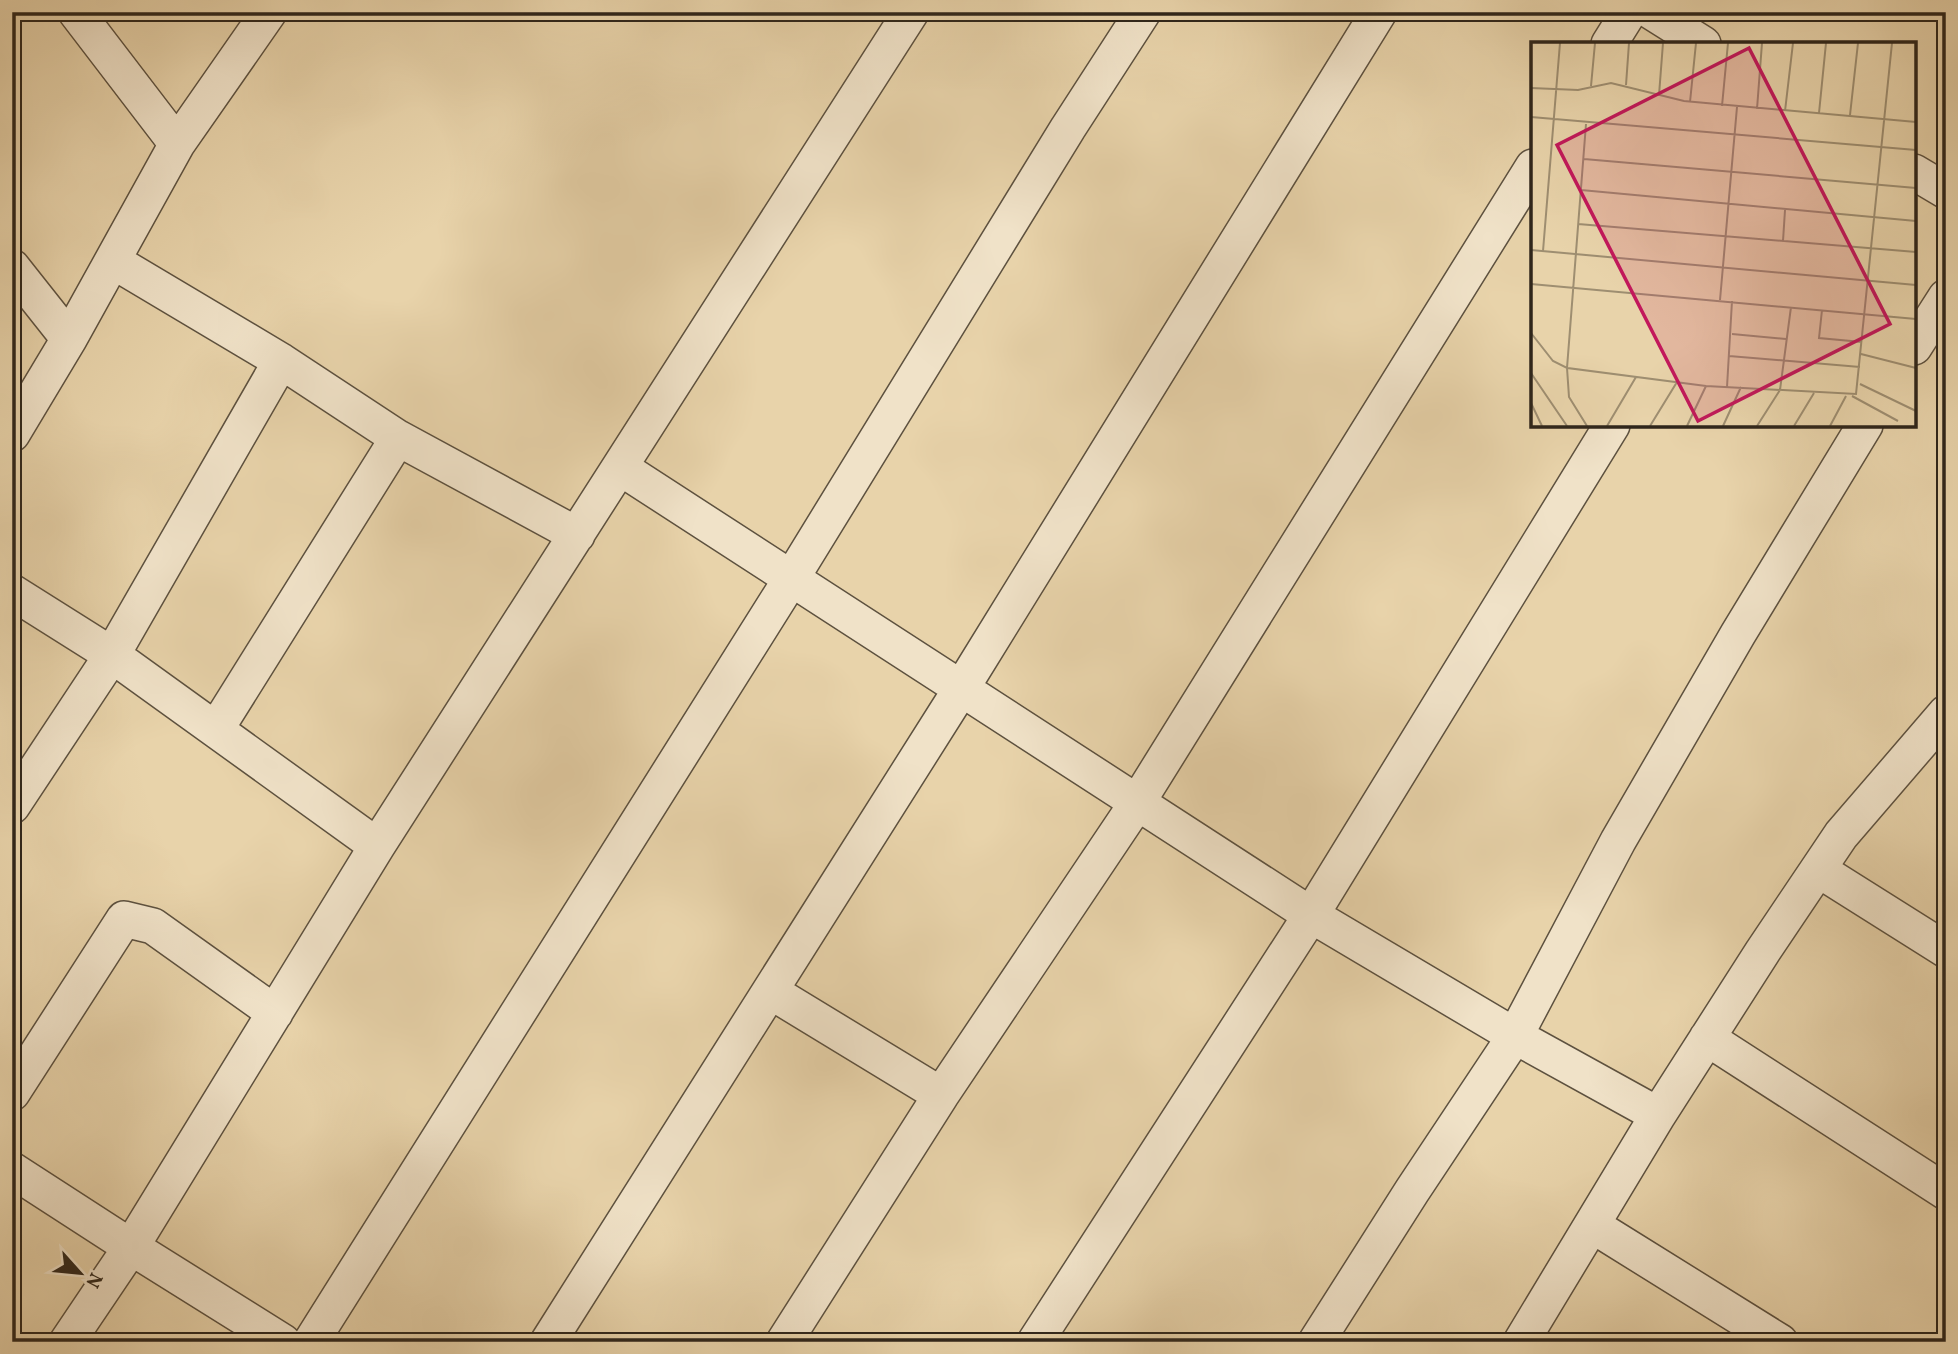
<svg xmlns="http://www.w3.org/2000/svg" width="1958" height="1354" viewBox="0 0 1958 1354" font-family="Vollkorn,serif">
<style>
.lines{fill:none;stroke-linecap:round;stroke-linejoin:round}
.street-casing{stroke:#5d513f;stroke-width:38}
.street{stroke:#f0e2c8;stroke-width:35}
.inset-road{fill:none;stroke:#9e8e71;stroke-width:2}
.view{fill:#c2185b;fill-opacity:0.15;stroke:#c2185b;stroke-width:3.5}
.inset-edge{fill:none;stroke:#2f261b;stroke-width:3.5}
</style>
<rect width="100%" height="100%" fill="#e8d3aa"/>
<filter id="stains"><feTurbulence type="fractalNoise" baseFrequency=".00286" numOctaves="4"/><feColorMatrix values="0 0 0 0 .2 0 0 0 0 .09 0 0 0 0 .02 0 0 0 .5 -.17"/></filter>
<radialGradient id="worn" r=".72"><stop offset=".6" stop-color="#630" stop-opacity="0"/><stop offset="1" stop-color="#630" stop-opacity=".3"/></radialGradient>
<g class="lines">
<!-- street casing -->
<g class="street-casing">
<path id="street" d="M76,12l101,132
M1652,12l51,32
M1609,44l20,-32
M1914,172l32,19
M113,261l168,100 117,77 179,97
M12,267l57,72
M1914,347l32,-50
M12,434l57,-95 108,-195 92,-132
M621,468l690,447 204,121 143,79
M12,592l100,63 265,191
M216,729l182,-291
M12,806l100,-151 169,-294
M1819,870l127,80
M770,991l171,104
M1707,1038l239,154
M12,1093l112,-174 29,7 122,87
M12,1170l119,77 152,95
M1592,1225l188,117
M67,1342l64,-95 246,-401 534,-834
M311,1342l480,-763 277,-451 75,-116
M548,1342l413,-653 418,-677
M784,1342l157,-247 196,-292 396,-636
M1035,1342l276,-427 301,-490
M1316,1342l96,-151 103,-155 103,-195 120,-207 127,-209
M1521,1342l137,-227 105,-164 78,-116 105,-122"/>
</g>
<!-- street -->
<use href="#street" class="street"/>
</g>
<!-- overview -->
<g transform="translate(1531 42)">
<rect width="385" height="385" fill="#e8d3aa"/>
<path class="inset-road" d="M95,43l3,-42M60,44l4,-43M0,46l47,2 33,-7 73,18 232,21M128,53l4,-52M159,60l6,-59M191,64l6,-63M226,67l5,-66M254,69l8,-68M288,71l7,-70M319,73l8,-72M0,75l385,33M53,117l332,29M50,148l335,31M47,182l338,28M252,199l2,-31M0,208l385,35M12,209l17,-208M0,242l385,35M189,258l17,-193M291,268l-3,28 43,4M0,291l22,28 14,7 19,-244M201,292l54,5M330,312l55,14M198,314l131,11M0,331l36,53M329,342l56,27M196,345l5,-86M321,354l46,25M0,361l11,23M56,384l-18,-29 -2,-29 139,18 150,8 36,-351M76,384l29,-49M119,384l27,-44M156,384l19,-40M192,384l18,-39M226,384l23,-36 11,-83M263,384l20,-33M299,384l16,-30"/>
<path class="view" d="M218,6l141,276 -192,97 -141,-276z"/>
<rect width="385" height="385" class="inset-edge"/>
</g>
<!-- margin -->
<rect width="1958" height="1354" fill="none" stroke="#e8d3aa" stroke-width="42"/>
<rect x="14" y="14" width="1930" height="1326" fill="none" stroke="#2f261b" stroke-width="3.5"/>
<rect x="21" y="21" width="1916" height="1312" fill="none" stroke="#2f261b" stroke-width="2"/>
<!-- north arrow -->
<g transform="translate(80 1273) rotate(117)" stroke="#f0e2c8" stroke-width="5" paint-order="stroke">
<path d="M0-5L12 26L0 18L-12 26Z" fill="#2f261b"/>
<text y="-10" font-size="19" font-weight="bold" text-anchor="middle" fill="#2f261b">N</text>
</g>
<rect width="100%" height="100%" filter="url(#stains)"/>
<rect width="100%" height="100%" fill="url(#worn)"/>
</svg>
